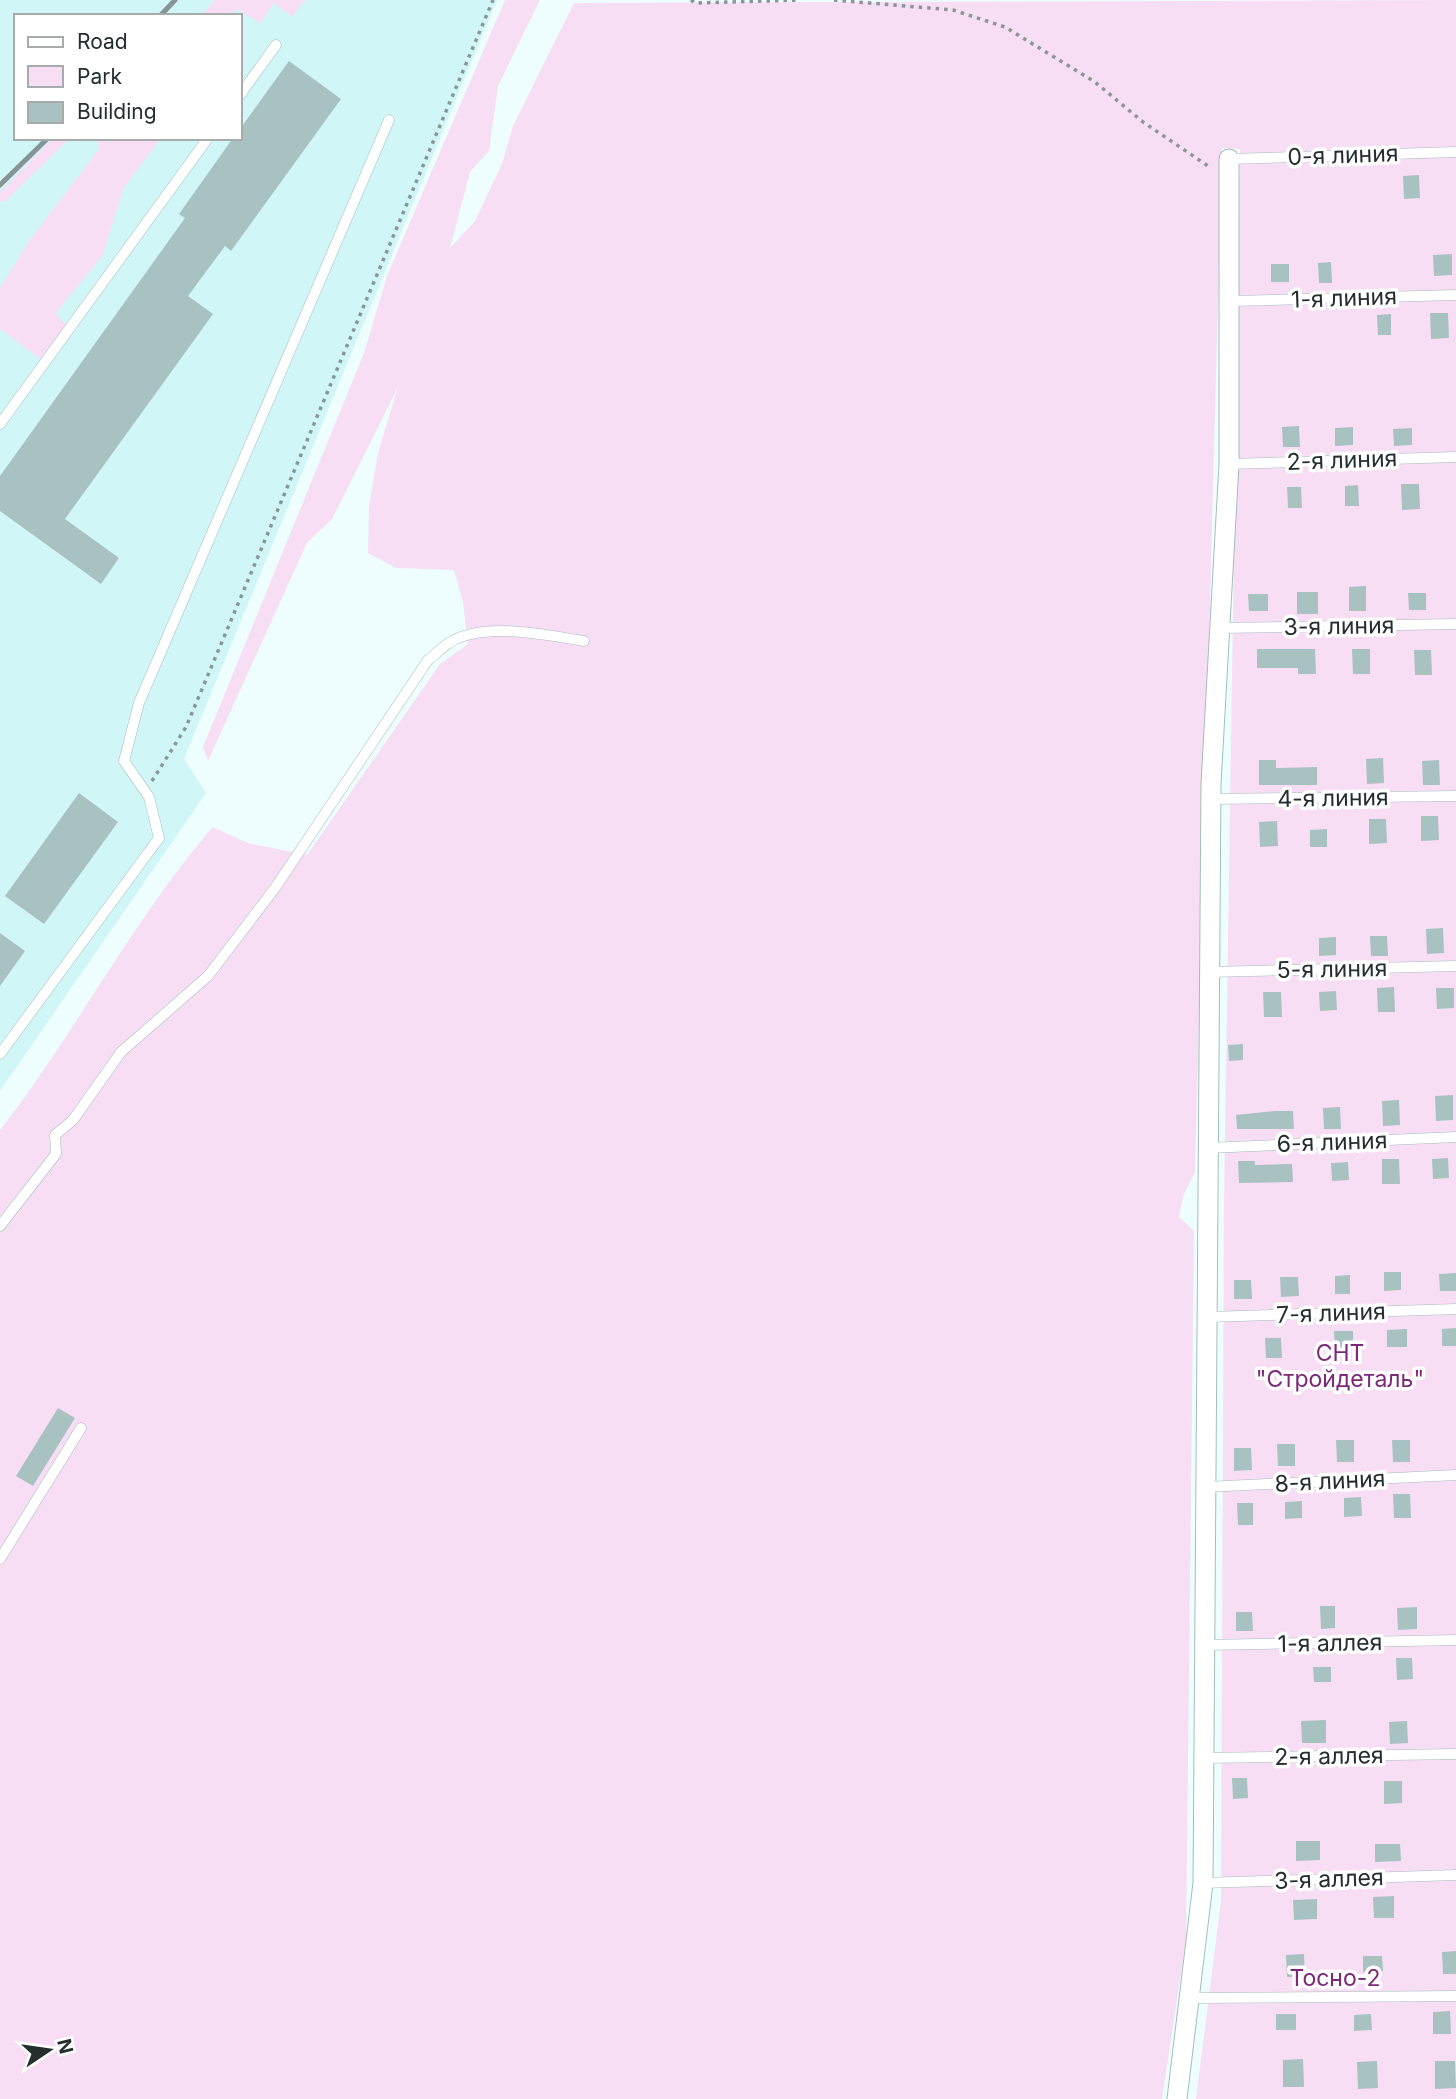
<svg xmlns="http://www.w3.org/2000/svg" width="1456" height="2099" viewBox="0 0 1456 2099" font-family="Inter,sans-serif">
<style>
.built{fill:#d1f6f7;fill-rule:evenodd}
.green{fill:#f8def5}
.building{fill:#a8c2c2}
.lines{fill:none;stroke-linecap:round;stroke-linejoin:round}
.service-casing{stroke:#a3bdbd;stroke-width:11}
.minor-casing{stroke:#a3bdbd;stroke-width:21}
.path{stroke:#899696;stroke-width:3.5;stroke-dasharray:3.5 5;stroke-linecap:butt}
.service{stroke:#fff;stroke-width:10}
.minor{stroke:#fff;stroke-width:19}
.rail{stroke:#879495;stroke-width:5}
.labels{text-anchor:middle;stroke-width:7;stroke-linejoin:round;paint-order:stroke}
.street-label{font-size:23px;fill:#242e2f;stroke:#fff}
.park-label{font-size:23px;fill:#7e287b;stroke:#fff}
</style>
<rect width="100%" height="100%" fill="#eefefe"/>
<!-- built -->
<path class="built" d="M0,0h497l-313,759 22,34 -206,298zM16,16h224v122h-224z"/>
<!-- green -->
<path class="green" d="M215,0h90l-13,17 -18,-14 -14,20 -23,-14 -5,7h-31z
M505,0h35l-42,86 -9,65 -19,21 -20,76 25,-27 27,-57 11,-38 61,-123 882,-3v2099h-260l25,-198 3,-697 16,-1055 -18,-1 -27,1024 -12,25 -4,20 15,14 -8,708 -24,160h-1162v-969c76,-97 132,-210 213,-303l35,16 59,12 133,-191 28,-20 -5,-42 -9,-32 -58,-2 -28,-15 1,-47 9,-53 20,-66 -66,132 -25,24 -99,218 -5,-14 161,-394 23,-77z
M53,138h17l-65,64 -5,-1v-9z
M98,138h63l-38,51 -20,66 -47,58 16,19 -25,32 -47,-35v-41l29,-47 70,-92z"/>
<!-- building -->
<path class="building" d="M289,61l52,38 -110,152 -6,-5 -37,50 25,18 -148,205 54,39 -18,26 -101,-73v-35l185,-258 -6,-4 54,-76h7v-9z
M1419,175l1,23 -16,1 -1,-23z
M1452,254v21l-18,1 -1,-21z
M1331,262l1,21h-13l-1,-20z
M1271,264h18v18h-18z
M1430,313h18l1,25 -18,1z
M1391,314v21h-13l-1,-20z
M1299,426l1,21h-17l-1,-20z
M1353,427v18l-18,1v-18z
M1412,428v17l-18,1 -1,-17z
M1401,484h18l1,25 -18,1z
M1358,485l1,21h-14v-20z
M1287,487h14l1,21h-14z
M1366,586v25h-17v-24z
M1297,592h21v22h-21z
M1408,593h18v17h-17z
M1248,594h20v17h-19z
M1257,649h58l1,25h-18v-6h-41z
M1352,649h18v25h-17z
M1414,650h17l1,25h-17z
M1383,758l1,25 -17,1 -1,-25z
M1259,760h17v8l41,-1v18h-58z
M1439,760l1,25h-17l-1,-24z
M79,793l39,29 -74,102 -39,-28z
M1421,816h17l1,24 -18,1z
M1369,819h17l1,24 -18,1z
M1277,821l1,25 -18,1 -1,-25z
M1327,829v18h-17v-17z
M1443,928l1,25 -17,1 -1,-25z
M0,933l25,18 -25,35z
M1370,936h17l1,20h-17z
M1336,937v18l-17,1v-18z
M1394,987l1,25h-17l-1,-24z
M1436,988h18v20l-17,1z
M1336,991l1,19 -17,1 -1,-19z
M1263,992h18l1,25h-18z
M1243,1044v16l-14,1 -1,-16z
M1453,1095v25l-17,1 -1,-25z
M1399,1100l1,25 -17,1 -1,-25z
M1340,1107l1,22h-17l-1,-21z
M1275,1111h18l1,18h-57l-1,-14z
M1448,1158l1,20 -16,1 -1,-20z
M1382,1159h17l1,25h-18z
M1238,1161h17v4l37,-1 1,18 -54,1z
M1348,1162l1,18 -17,1 -1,-18z
M1384,1272h17v18l-17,1z
M1456,1273v18h-16l-1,-17z
M1350,1275v19h-15v-18z
M1280,1277h18l1,19 -18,1z
M1234,1280h17l1,19h-18z
M1456,1328v18h-14v-17z
M1407,1329v18h-20v-17z
M1334,1331h19v19l-18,1z
M1265,1338h16l1,20h-16z
M58,1408l17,10 -42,68 -17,-10z
M1336,1440h18v22h-17z
M1392,1440h18v22h-17z
M1277,1444h18v22h-17z
M1234,1448h17l1,22 -18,1z
M1393,1494h17l1,24h-17z
M1361,1497l1,19 -18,1v-19z
M1302,1501v17l-17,1v-17z
M1237,1503h16v22h-15z
M1320,1606h15v22l-14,1z
M1417,1607v22l-19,1 -1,-22z
M1236,1612h16l1,19h-17z
M1396,1658h16l1,21 -16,1z
M1313,1667h18v15h-17z
M1326,1720v23h-24l-1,-22z
M1407,1721l1,22 -18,1 -1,-22z
M1232,1778h15l1,20 -15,1z
M1384,1781h18v22l-18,1z
M1296,1841h24v19l-24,1z
M1375,1844h25l1,17 -26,1z
M1394,1896v22h-20l-1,-21z
M1317,1899v20l-23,1 -1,-20z
M1456,1951v23h-13l-1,-22z
M1304,1954l1,23h-18l-1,-22z
M1363,1956h19l1,15 -20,1z
M1450,2011l1,23h-18v-22z
M1276,2014h20v16h-20z
M1371,2014l1,16 -18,1v-16z
M1303,2059l1,28h-21v-27z
M1377,2061l1,27 -20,1 -1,-27z
M1435,2061h20l1,27 -21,1z"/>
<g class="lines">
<!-- service casing -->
<g class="service-casing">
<path id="service" d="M240,95l36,-50
M1229,159l227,-7
M1231,301l225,-6
M0,424l208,-286
M1229,464l227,-7
M1221,628l235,-4
M1211,799l245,-3
M1209,972l247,-6
M0,1054l159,-216 -10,-41 -25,-36 15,-58 250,-583
M1208,1148l248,-11
M0,1226l56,-72 -1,-19 18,-15 48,-68 87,-76 67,-88 153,-228c7,-5 14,-13 21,-17 33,-22 99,-8 135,-2
M1207,1317l249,-8
M1205,1487l251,-12
M0,1559l81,-131
M1204,1645l252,-5
M1203,1758l253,-4
M1203,1883l253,-8
M1191,1998l265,-2"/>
</g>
<!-- minor casing -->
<g class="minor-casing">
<path id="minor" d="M1177,2099l26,-216 8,-1099 18,-320v-305"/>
</g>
<!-- path -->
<path class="path" d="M691,0l4,3 105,-3
M834,0l119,10 52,17 90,55 48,40 68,46
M152,781l34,-54 307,-727"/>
<!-- service -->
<use href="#service" class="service"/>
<!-- minor -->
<use href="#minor" class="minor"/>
<!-- rail -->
<path class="rail" d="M160,16l15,-16
M0,185l48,-47"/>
</g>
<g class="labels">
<!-- street labels -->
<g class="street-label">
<text transform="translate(1343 155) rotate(-2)" y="8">0-я линия</text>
<text transform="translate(1344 298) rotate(-2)" y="8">1-я линия</text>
<text transform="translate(1342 460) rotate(-2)" y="8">2-я линия</text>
<text transform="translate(1339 626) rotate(-1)" y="8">3-я линия</text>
<text transform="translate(1333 798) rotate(-1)" y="8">4-я линия</text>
<text transform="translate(1332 969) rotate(-1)" y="8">5-я линия</text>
<text transform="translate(1332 1142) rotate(-2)" y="8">6-я линия</text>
<text transform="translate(1331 1313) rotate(-2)" y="8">7-я линия</text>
<text transform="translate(1330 1481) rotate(-3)" y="8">8-я линия</text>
<text transform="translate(1330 1643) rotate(-1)" y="8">1-я аллея</text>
<text transform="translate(1329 1756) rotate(-1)" y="8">2-я аллея</text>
<text transform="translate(1329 1879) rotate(-2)" y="8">3-я аллея</text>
</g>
<!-- park labels -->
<g class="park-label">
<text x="1340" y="1361">СНТ<tspan x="1340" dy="26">"Стройдеталь"</tspan></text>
<text x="1335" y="1986">Тосно-2</text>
</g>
</g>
<!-- legend -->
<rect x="14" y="14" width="228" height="126" fill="#ffffff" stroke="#a7abac" stroke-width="2"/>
<rect x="28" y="37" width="35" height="10" fill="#ffffff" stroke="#a7abac" stroke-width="2"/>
<text x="77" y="49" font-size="21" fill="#242e2f">Road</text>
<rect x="28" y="66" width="35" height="21" fill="#f8def5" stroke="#a7abac" stroke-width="2"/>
<text x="77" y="84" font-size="21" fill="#242e2f">Park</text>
<rect x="28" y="102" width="35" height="21" fill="#a8c2c2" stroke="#a7abac" stroke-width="2"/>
<text x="77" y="119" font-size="21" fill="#242e2f">Building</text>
<!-- north arrow -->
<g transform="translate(49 2050) rotate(77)" stroke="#ffffff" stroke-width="5" paint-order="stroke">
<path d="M0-5L12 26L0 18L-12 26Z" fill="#242e2f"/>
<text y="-10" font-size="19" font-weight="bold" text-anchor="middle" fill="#242e2f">N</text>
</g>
</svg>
